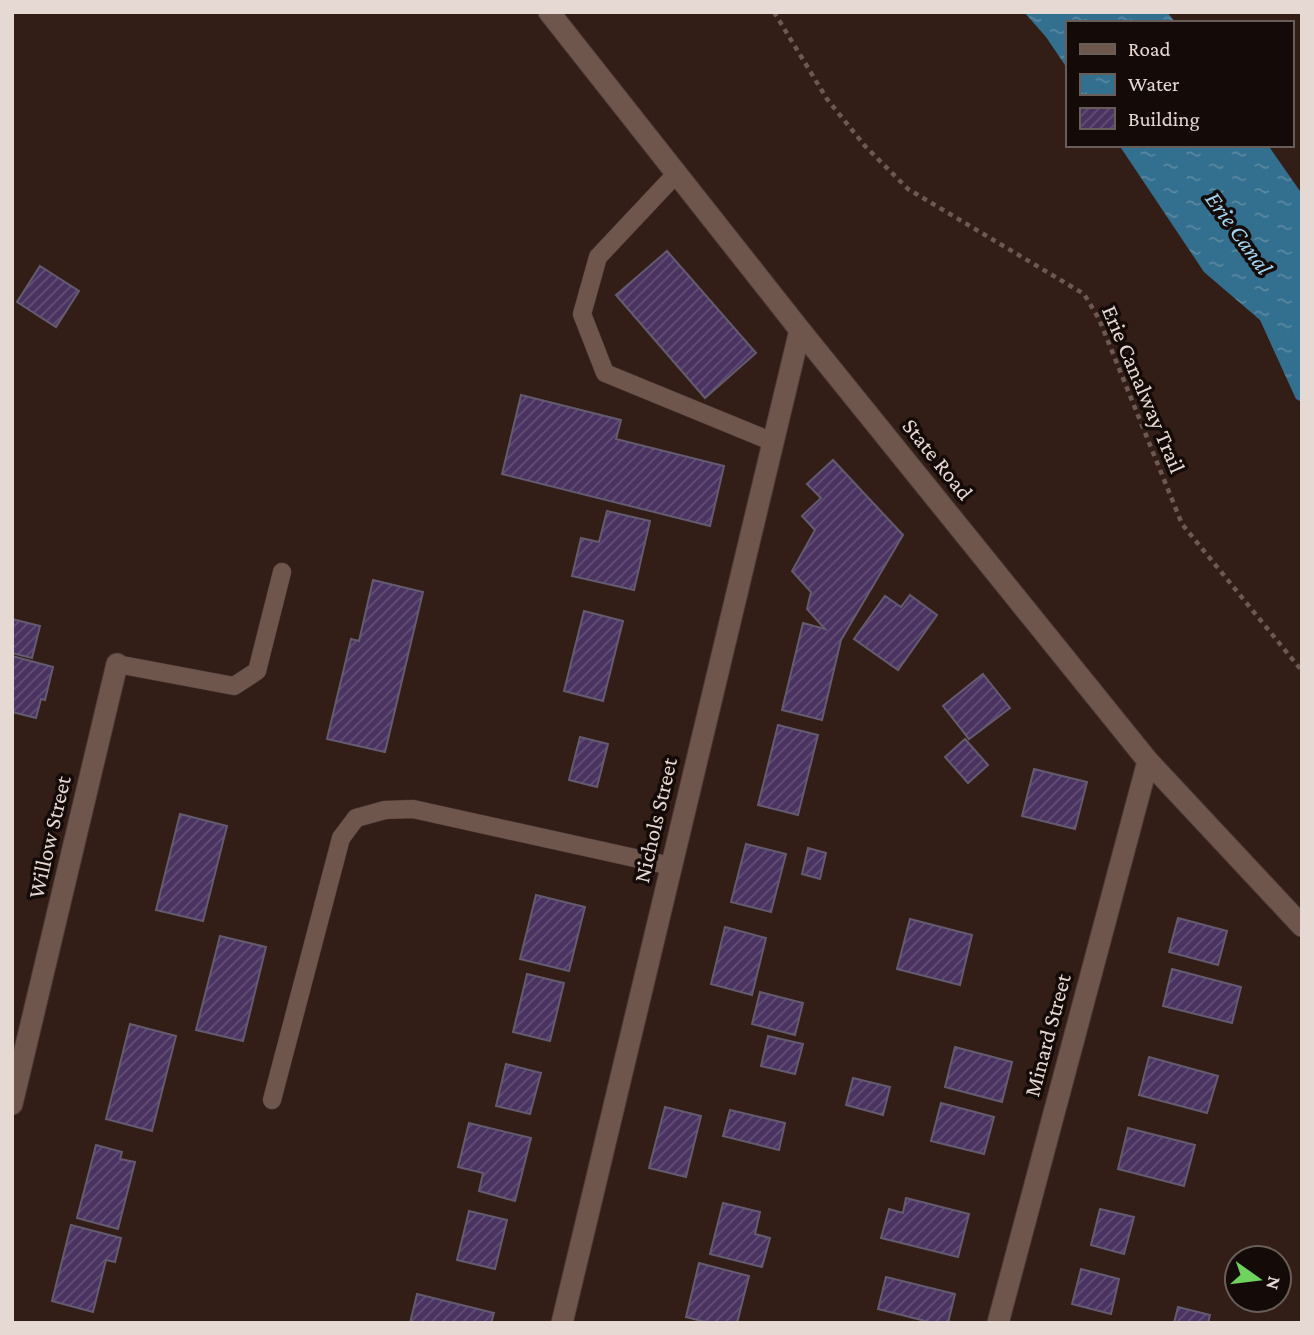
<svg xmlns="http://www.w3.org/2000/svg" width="1314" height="1335" viewBox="0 0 1314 1335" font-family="'Crimson Pro',serif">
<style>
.water{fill:url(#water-ripples)}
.building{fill:url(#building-hatch);stroke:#655b71;stroke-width:2}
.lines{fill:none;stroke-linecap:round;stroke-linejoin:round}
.lane-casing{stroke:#4b3a35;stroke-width:19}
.street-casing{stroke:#4b3a35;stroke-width:23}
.path{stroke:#6c5953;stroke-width:4.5;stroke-dasharray:5 5;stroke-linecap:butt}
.lane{stroke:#6e564d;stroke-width:18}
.street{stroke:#6e564d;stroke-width:21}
.labels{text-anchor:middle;stroke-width:7;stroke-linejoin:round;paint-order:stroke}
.street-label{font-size:23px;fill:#e6d8d2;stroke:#140b08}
.water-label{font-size:24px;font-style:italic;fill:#a4d6f3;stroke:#140b08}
</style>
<defs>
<pattern id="water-ripples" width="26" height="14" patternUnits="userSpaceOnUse" patternTransform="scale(1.75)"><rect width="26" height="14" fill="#336f8e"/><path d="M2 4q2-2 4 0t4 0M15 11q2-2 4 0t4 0" fill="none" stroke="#5a89a2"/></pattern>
<pattern id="building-hatch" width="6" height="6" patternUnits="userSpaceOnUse" patternTransform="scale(1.75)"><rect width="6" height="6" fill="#4a3360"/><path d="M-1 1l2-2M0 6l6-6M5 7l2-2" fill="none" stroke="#645076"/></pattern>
</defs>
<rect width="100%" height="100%" fill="#331e17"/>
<!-- water -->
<path class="water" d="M1024,12h143l9,11h-109v45l-21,-31z
M1119,145h149l34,49v208l-6,-3 -36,-79 -56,-48z"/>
<!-- building -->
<path class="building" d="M667,251l89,102 -51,45 -89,-103z
M40,266l39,25 -23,36 -39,-25z
M521,395l100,25 -5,19 108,27 -14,60 -208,-52z
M833,460l70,75 -62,105 -19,80 -40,-10 21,-87 22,6 -18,-20 4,-17 -19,-21 23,-41 -13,-14 19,-18 -14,-14z
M607,511l43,10 -16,69 -62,-14 9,-38 18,4z
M373,580l50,12 -38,160 -58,-13 24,-100 8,2z
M910,595l27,20 -39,55 -44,-31 31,-43 16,11z
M584,611l39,10 -20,80 -39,-10z
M12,619l28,7 -8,32 -20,-5z
M12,656l41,11 -8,33 -4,-1 -5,19 -24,-6z
M983,674l27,34 -41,31 -26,-33z
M778,725l40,10 -20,80 -40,-10z
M580,737l28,7 -11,43 -28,-7z
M965,739l23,26 -20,18 -23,-26z
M1034,769l53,13 -12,47 -53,-13z
M180,814l47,12 -24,95 -47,-11z
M746,844l40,10 -15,58 -40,-10z
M808,848l18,5 -6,26 -18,-5z
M536,895l49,12 -16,64 -49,-12z
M1178,918l49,13 -9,34 -49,-13z
M910,919l62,16 -12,50 -63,-16z
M725,927l41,11 -14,57 -41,-11z
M220,936l46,11 -23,94 -47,-11z
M1172,969l69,18 -9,36 -69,-17z
M527,974l37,9 -14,58 -37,-9z
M760,992l43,11 -8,32 -43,-11z
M130,1024l46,12 -24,95 -46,-12z
M768,1036l35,8 -8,30 -34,-8z
M955,1047l57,15 -10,40 -57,-15z
M1149,1057l69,19 -11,37 -68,-18z
M506,1064l35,9 -11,41 -34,-8z
M853,1078l37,9 -7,28 -37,-10z
M941,1103l53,14 -10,37 -53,-13z
M665,1107l36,9 -15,61 -37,-9z
M730,1110l55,13 -6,27 -56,-14z
M469,1123l62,15 -16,63 -36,-10 4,-18 -25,-6z
M1128,1128l67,17 -11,41 -66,-17z
M96,1145l26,7 -2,7 15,3 -17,67 -41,-11z
M906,1198l63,16 -11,43 -77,-19 8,-29 14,4z
M723,1203l37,9 -5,22 15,4 -8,29 -52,-13z
M1100,1209l34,8 -10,37 -33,-9z
M469,1211l38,9 -12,49 -38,-9z
M71,1225l50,13 -6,24 -9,-2 -13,52 -41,-11z
M699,1263l50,13 -12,47h-28l-23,-6z
M1081,1269l38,10 -8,35 -39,-10z
M886,1277l69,17 -7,29h-15l-55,-14z
M417,1294l77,19 -3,10h-81z
M1178,1307l32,8 -2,8h-34z"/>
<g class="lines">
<!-- lane casing -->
<g class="lane-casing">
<path id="lane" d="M676,174l-78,83 -16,57 23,59 168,69
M117,664l117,22 23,-15 25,-99
M272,1100l69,-262 15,-20 29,-8 28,-1 258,57"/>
</g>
<!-- street casing -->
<g class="street-casing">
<path id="street" d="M549,12l251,318 348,431 154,165
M12,1104l105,-440
M562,1323l238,-993
M998,1323l150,-562"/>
</g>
<!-- path -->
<path class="path" d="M774,12l53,87 38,47 43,43 176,105 15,25 83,205 120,147"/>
<!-- lane -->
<use href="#lane" class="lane"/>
<!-- street -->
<use href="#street" class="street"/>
</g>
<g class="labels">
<!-- street labels -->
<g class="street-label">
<text transform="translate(1144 389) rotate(67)" y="8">Erie Canalway Trail</text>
<text transform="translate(938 459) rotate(51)" y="8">State Road</text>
<text transform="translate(655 820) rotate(-77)" y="8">Nichols Street</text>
<text transform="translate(49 837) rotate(-77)" y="8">Willow Street</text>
<text transform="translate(1047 1035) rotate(-75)" y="8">Minard Street</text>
</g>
<!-- water labels -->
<g class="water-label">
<text transform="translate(1239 233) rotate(54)" y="8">Erie Canal</text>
</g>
</g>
<!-- border -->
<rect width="1314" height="1335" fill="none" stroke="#e6d8d2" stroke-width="28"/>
<!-- legend -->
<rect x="1066" y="21" width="228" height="126" fill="#140b08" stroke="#685d59" stroke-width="2"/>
<rect x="1080" y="44" width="35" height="10" fill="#6e564d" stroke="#685d59" stroke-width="2"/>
<text x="1128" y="56" font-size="21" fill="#e6d8d2">Road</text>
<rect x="1080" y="74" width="35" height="21" fill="url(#water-ripples)" stroke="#685d59" stroke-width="2"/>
<text x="1128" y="91" font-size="21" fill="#e6d8d2">Water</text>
<rect x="1080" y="108" width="35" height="21" fill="url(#building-hatch)" stroke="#685d59" stroke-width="2"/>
<text x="1128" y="126" font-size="21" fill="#e6d8d2">Building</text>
<!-- north arrow -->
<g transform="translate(1258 1279) rotate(104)"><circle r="33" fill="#140b08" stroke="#685d59" stroke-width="2"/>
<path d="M0-5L12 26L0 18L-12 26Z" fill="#6fd360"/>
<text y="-10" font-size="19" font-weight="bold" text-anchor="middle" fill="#e6d8d2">N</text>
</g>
</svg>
